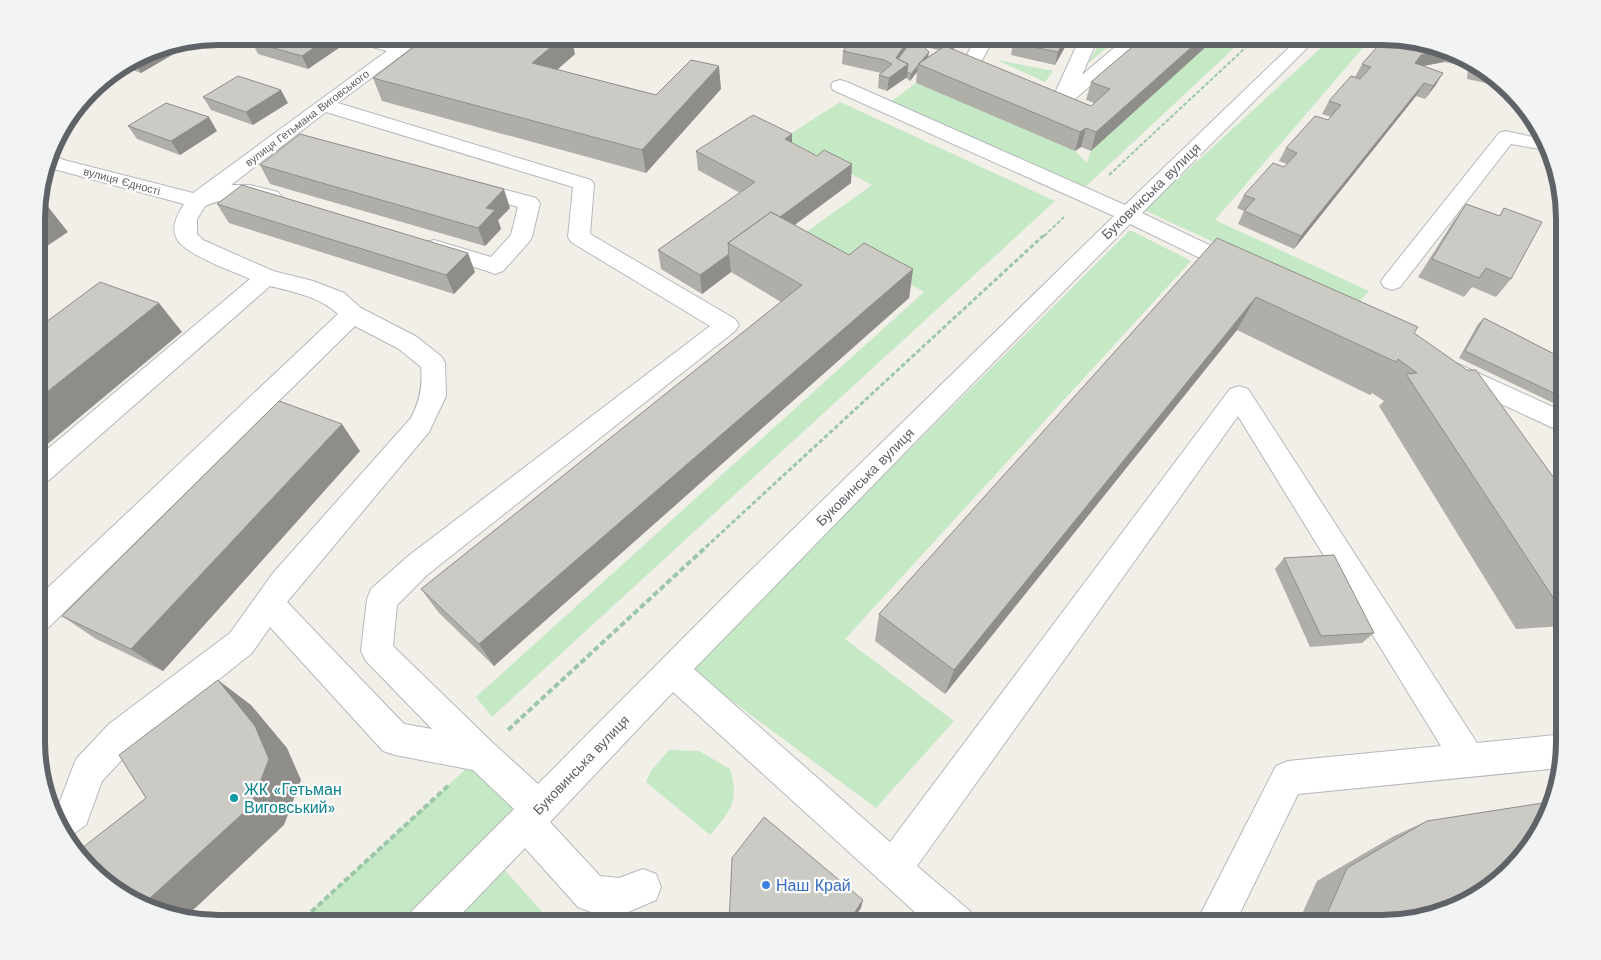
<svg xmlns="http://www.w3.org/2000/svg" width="1601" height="960" viewBox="0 0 1601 960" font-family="'Work Sans',sans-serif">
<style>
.green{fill:#c5e8c5}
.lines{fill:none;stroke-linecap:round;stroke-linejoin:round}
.minor-casing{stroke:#b5b8bc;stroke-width:2}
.path-far2{stroke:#9cc7a9;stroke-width:2;stroke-dasharray:4 2;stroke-linecap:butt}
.path-far1{stroke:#9cc7a9;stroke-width:3;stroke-dasharray:4.5 2.5;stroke-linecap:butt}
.path{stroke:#9cc7a9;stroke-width:4;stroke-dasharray:6 3;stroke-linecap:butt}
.minor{fill:#fff;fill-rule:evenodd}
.wall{fill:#afaea9;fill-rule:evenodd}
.shaded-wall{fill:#8f8d8a}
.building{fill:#cccac5;stroke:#8f8d8a}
.culture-dot{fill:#0f9aa8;stroke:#fff;stroke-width:2}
.shop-dot{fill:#3f7fe0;stroke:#fff;stroke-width:2}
.labels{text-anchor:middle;stroke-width:4.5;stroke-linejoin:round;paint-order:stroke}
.far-street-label{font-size:11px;fill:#5f6368;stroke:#fff}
.street-label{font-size:14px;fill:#5f6368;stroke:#fff}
.near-culture-label{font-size:16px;fill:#0d838f;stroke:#fff;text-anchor:start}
.near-shop-label{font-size:16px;fill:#366cbe;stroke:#fff;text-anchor:start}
.rim{fill:none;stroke:#5f6368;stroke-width:6}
</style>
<rect width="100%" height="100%" fill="#f1efe8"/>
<!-- green -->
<path class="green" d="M1104,36h17l-33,27z
M1218,36h29l-163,152 -195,-85 27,-20 159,68 12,12 4,-13z
M1334,36h48l-15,7 -152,177 154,71 -14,16 -211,-97z
M997,60l56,11 -8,11z
M840,102l215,99 -563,516 -16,-20 448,-405 -70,-38 -12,10 -47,-24 77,-55 -88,-47z
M1130,230l61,31 -346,378 109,82 -78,87 -187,-139z
M669,750l30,1 31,18c10,31 0,43 -20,66l-64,-53 5,-11z
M481,755l58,53 -46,49 60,67h-255z"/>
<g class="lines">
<!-- minor casing -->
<g class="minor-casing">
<path id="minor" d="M345,36h29l24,7 9,-7h20l-89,67 253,77 3,4 -4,50 145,85 4,6 -4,6 -308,244 -30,30 -4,41 100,97 45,41 202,-203 374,-365 -281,-126 -2,-4 2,-4 7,-2 7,2 278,123 176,-169h18l-177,177 105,50 3,5 -3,5 -8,3 -8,-3 -101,-49 -211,214 -225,231 196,173 340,-453 9,-3 9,3 229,354 87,-9v19l-4,15 -262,26 -63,129h-39l80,-157 12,-5 153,-15 -203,-330 -321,450 53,45 6,13h-48l-255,-232 -123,130 50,54 19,2 24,-9 13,5 5,13 -5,13 -37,16 -28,-4 -13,-5 -53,-59 -73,76h-46l6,-13 102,-102 -41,-39 -78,-15 -12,-4 -113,-124 -18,26 -119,95 -31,33 -16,44 -20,14 -12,-32 6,-6 16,-42 33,-35 121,-91 43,-60 138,-155c9,-17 12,-32 10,-51l-22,-18 -44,-23 -306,301 -11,4v-34l300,-283c-18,-17 -44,-22 -68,-28l-222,195 -10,3v-27l212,-178c-17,-8 -68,-25 -74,-42 -5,-12 2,-23 8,-33l-134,-36 -3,-1 3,-13 14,6 129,33 194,-142 -40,-11zM326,112l247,75 -5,50 3,5 139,84 -303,231 -36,32 -4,10 -6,52 5,10 66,68 -28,-5 -117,-122 142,-170 17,-36 -1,-33 -3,-6 -25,-20 -56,-29 -17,-15 -31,-12 -40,-10 -70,-31 -6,-6v-15l8,-13c13,-5 25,-9 39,-8 12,1 23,7 34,4l4,-5 -4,-5 -28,-7h-19z
M907,36h18l-8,12 -6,1 -6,-1 -3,-4z
M977,36h18l-15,28 24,9 3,4 -3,4c-13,3 -28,-6 -40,-11l-3,-4z
M1081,36h18l-17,39 46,-39h19l-80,70c-11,3 -35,-4 -41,-14l2,-4 7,-2 20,7z
M1506,131l35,8 4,11 -34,-6 -111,143 -8,3 -8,-3 -3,-5 3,-5 115,-144z
M472,181l64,17 4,5 -8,34 -3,5 -26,29 -8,3 -8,-3 -61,-19 -3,-5 3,-5 8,-2 57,17 20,-22 7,-28 -53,-16 -3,-4 3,-4z
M1456,363l108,49v21l-117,-54 -4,-7 4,-7z"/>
</g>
<!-- path-far2 -->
<path class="path-far2" d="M1109,175l149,-139
M1044,236l20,-19"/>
<!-- path-far1 -->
<path class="path-far1" d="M706,547l339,-313"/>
<!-- path -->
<path class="path" d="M508,730l199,-184
M298,924l151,-139"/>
<!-- minor -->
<use href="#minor" class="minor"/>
</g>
<!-- wall -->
<path class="wall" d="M260,36h83l3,7 -38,26 -50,-15 -6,-12z
M923,36h39l-9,14 138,56 3,-3 -8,-3 5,-18 54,-46 -54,115 -10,-4 -6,4 -159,-68 1,-11 -7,9 -4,-3 -19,13 -9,-3 1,-13 2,-2 -39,-9 1,-13 67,-14v6l12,2zM924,47l15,3 -11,7z
M1071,36l-16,29 -44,-10 2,-12z
M1387,37l87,24 26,25 -33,-7 1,-12 -24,-5 -22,4 21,7 -8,13 -10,13 -9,-3 -122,153 -56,-25 6,-13 -7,-3 7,-13 40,-28 3,-3 -8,-3 7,-13 42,-28 3,-3 -9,-3 7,-13 31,-22 -5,-2 7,-13z
M174,45l3,7 -36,21 -18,-6 26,-17z
M575,54l-18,16 99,25 65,-6 -75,84 -264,-72 -9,-23z
M203,97l85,6 -35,22 -42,-15z
M128,126l89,5 -37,24 -43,-16z
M792,134v9l59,40 -56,42 54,30 64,14 -4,29 -415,368 -55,-53 -18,-24 360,-287 -50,-30 -29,22 -41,-25 -3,-19 82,-57 -42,-23 -2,-19z
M260,165l250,43 -12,12 3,9 -16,17 -215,-62z
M217,204l258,68 -21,22 -225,-71z
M1466,204l33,12 5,-8 7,71 -15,18 -24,-10 -8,10 -46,-20 35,-55z
M1217,238l197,95 150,159v134l-48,3 -137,-223 5,-5 -12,-8 -2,2 -133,-65 -292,364 -70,-53 4,-27z
M1484,318l80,41v49l-105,-50 19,-34z
M360,451l-197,220 -67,-32 -34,-23z
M1284,558l90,75 -12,10 -52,4 -35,-78z
M1427,821l-33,102h-96l19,-42 77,-45z"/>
<!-- shaded-wall -->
<path class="shaded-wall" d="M331,36h12l3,7 -38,26 -6,-13z
M564,36h7l4,18 -37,32 -6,-23z
M955,36h7l-11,16 2,-13z
M1067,36h4l-16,29 3,-13z
M1204,36h14l-127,115 5,-19z
M216,37l-9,5 -2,-3z
M910,37l-1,12 -11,17 -2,-8z
M174,45l3,7 -36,21 -8,-13 18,-10z
M1438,51l10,3 -4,8 -31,6 2,-5 6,-8z
M929,52l-1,6 -10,7z
M908,64l-1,13 -20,14 2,-13z
M918,65l-1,7 -7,9 1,-7z
M719,66l2,23 -75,84 -4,-23z
M1443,73l-8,13 -10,13 8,-13z
M106,77l5,8 -26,14 13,-17z
M1424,83l-8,13 -122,153 7,-13z
M281,90l7,13 -35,22 -7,-13z
M209,117l8,14 -37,24 -9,-14z
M1086,128l-5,19 -6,4 5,-19z
M792,134v19l-7,-14z
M852,164l-1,19 -99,73 -15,-8z
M504,189l6,19 -12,12 3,9 -16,17 -7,-18 8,-20z
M49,208l19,24 -30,20v-36z
M468,253l7,19 -21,22 -8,-19z
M729,254l2,18 -29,22 -2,-19z
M913,269l-4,29 -415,368 -15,-22z
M1256,297l-19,33 -292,364 9,-24z
M159,303l23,29 -144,120v-53z
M342,424l18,27 -197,220 -32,-22z
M218,680l33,25 36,43 14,32 -17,45 -93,87 2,5 -40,-11 -4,-7z
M863,900l-2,8 -11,16h-3z"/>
<!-- building -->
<path class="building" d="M260,36h71l-29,20 -50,-14z
M428,36h136l-32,27 124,32 35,-35 28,6 -77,84 -269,-72z
M855,36l55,1 -14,21 12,6 -19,14 -10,-3 13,-11 -8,-4 -41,-9z
M938,36h17l-2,3z
M1017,36h50l-9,16 -45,-9z
M1145,36h59l-108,96 -10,-4 -6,4 -162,-68 27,-18 146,60 19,-17 -19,-7z
M1386,37l52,14 -17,4 -6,8 28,10 -10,13 -9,-3 -123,153 -57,-25 11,-12 -11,-4 29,-32 11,4 13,-14 -11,-5 29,-32 13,4 13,-15 -12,-4 22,-25 9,3 11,-12 -9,-3z
M910,43l13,3 6,6 -18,22 -4,-2 1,-8 -10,-5z
M238,76l43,14 -35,22 -43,-15z
M166,103l43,14 -38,24 -43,-15z
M753,115l39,19 -7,5 32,17 7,-6 28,14 -72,53 -9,-5 -43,31 1,11 -29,21 -42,-25 97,-68 -59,-31z
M300,134l204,55 -18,19 9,2 -17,18 -218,-63z
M242,185l226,68 -22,22 -229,-71z
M38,204l11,4 -11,8z
M1466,204l34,12 4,-8 38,14 -31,57 -25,-11 -7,10 -47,-19z
M771,212l78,43 15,-12 49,26 -434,375 -58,-55 381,-304 -74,-42z
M1217,238l201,89 -4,6 53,37h9l88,122v110h-8l-150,-228 11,-1 -19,-14 -2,3 -140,-65 -302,373 -75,-56z
M100,282l59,21 -121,96v-71z
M1484,318l80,41v39l-99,-47z
M279,401l63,23 -211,225 -69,-33z
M1334,555l40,78 -53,3 -37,-78z
M218,680l37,46 14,33 -18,47 -102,93 4,7 -26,-7 -50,-47 69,-54 -27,-43z
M1549,802l-9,31 -66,66 -80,24h-71l24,-55 80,-47z
M764,817l99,83 -16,24h-118l3,-66z"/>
<!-- markers -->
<circle class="culture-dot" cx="234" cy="798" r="5"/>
<circle class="shop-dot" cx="766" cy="885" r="5"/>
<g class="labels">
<!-- far-street labels -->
<g class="far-street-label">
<text transform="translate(307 118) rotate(-37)" y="4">вулиця Гетьмана Виговського</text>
<text transform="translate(122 181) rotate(15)" y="4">вулиця Єдності</text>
</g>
<!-- street labels -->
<g class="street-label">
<text transform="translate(1151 191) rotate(-44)" y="5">Буковинська вулиця</text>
<text transform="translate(865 477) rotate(-45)" y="5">Буковинська вулиця</text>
<text transform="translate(581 765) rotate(-46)" y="5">Буковинська вулиця</text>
</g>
<!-- near-culture labels -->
<g class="near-culture-label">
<text x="244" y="795">ЖК «Гетьман<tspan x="244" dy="18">Виговський»</tspan></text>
</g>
<!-- near-shop labels -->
<g class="near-shop-label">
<text x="776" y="891">Наш Край</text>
</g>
</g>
<!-- crop -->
<path d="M0 0H1601V960H0ZM219 45H1382A174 174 0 0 1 1556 219V741A174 174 0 0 1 1382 915H219A174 174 0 0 1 45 741V219A174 174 0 0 1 219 45Z" fill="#f2f3f3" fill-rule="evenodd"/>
<path class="rim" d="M219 45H1382A174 174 0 0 1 1556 219V741A174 174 0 0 1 1382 915H219A174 174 0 0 1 45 741V219A174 174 0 0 1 219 45Z"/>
</svg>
